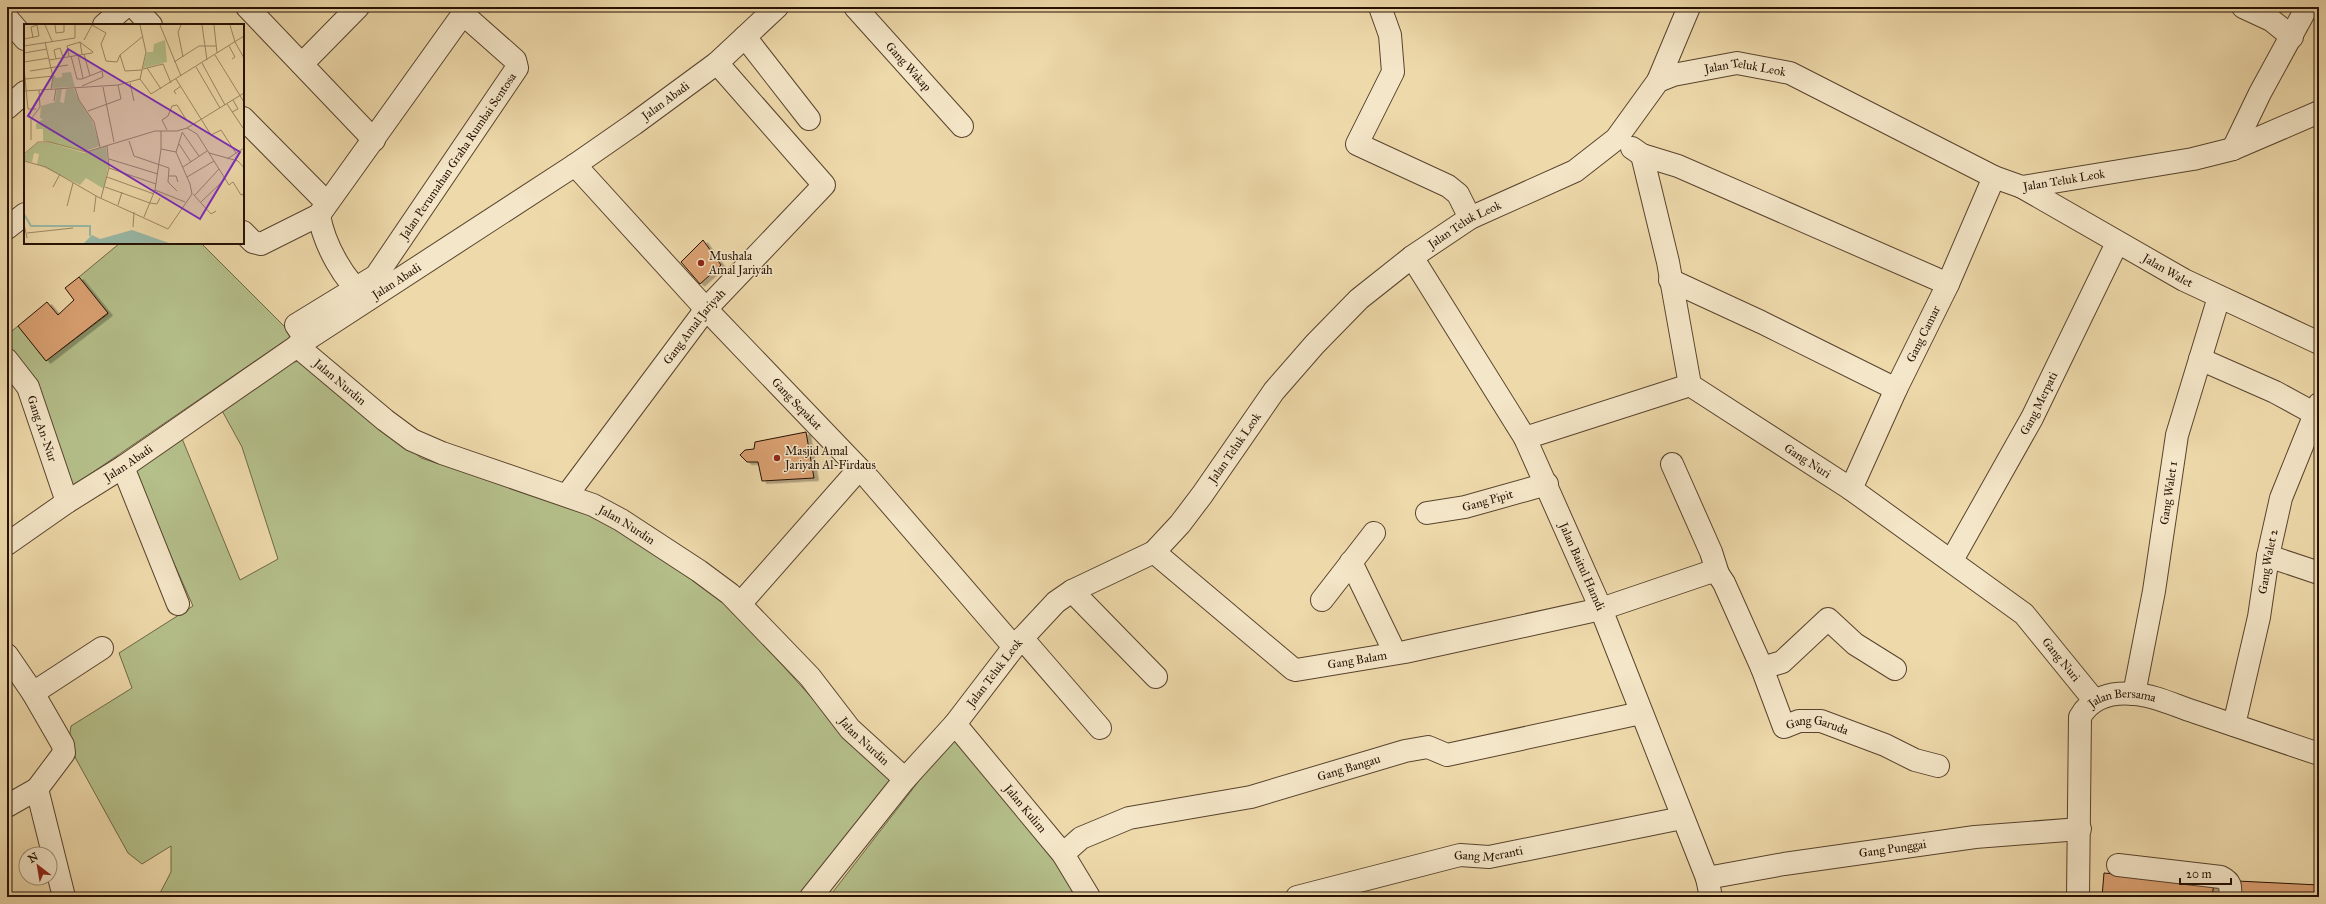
<svg xmlns="http://www.w3.org/2000/svg" width="2326" height="904" viewBox="0 0 2326 904" font-family="'IM FELL Great Primer',serif">
<style>
.green{fill:#b5c08b;stroke:#6e6847}
.building{fill:#dca273;stroke:#261103;filter:url(#shadow)}
.lines{fill:none;stroke-linecap:round;stroke-linejoin:round}
.minor-casing{stroke:#58432d;stroke-width:24}
.minor{stroke:#f4e6c8;stroke-width:22}
.poi-dot{fill:#8f2418;stroke:#f4e6c8;stroke-width:1.5}
.labels{text-anchor:middle;stroke-width:3;stroke-linejoin:round;paint-order:stroke}
.street-label{font-size:12px;fill:#261103;stroke:#f4e6c8}
.poi-label{font-size:12px;fill:#261103;stroke:#f4e6c8;text-anchor:start}
.inset-river{fill:none;stroke:#99baa8;stroke-width:2}
.inset-road{fill:none;stroke:#9e8967;stroke-width:1}
.view{fill:#7b2cbf;fill-opacity:0.15;stroke:#7b2cbf;stroke-width:2}
.inset-edge{fill:none;stroke:#261103;stroke-width:2}
</style>
<defs>
<filter id="shadow"><feDropShadow dx="4.5" dy="2.5" stdDeviation="0" flood-color="#0004"/></filter>
</defs>
<rect width="100%" height="100%" fill="#eed9aa"/>
<filter id="stains"><feTurbulence type="fractalNoise" baseFrequency=".005" numOctaves="4"/><feColorMatrix values="0 0 0 0 .2 0 0 0 0 .09 0 0 0 0 .02 0 0 0 .5 -.17"/></filter>
<radialGradient id="worn" r=".72"><stop offset=".6" stop-color="#630" stop-opacity="0"/><stop offset="1" stop-color="#630" stop-opacity=".3"/></radialGradient>
<!-- green -->
<path class="green" d="M120,243h81l92,92 -223,153 -22,-68 -10,-39 -31,-34v-12l11,-9 28,35 62,-47 -29,-37z
M302,360l19,14 100,84 174,57 68,43 68,50 124,138 37,31 -93,119 -641,1 13,-25v-26l-29,18 -14,-11 -52,-94 -7,-19 2,-14 61,-38 -13,-35 74,-47 -61,-137 49,-33 59,144 38,-21 -36,-112 -22,-40 67,-43z
M953,737l35,35 94,125h-253z"/>
<!-- building -->
<path class="building" d="M703,240l18,25 -21,19 -19,-22z
M79,277l29,36 -62,48 -28,-35 29,-24 11,13 16,-15 -9,-12z
M806,432l8,46 -52,3 -4,-19h-11l-7,-7 5,-5 9,-1 1,-7z
M2104,873l110,10 -2,14h-110z
M2237,881l82,4v12h-84z"/>
<g class="lines">
<!-- minor casing -->
<g class="minor-casing">
<g id="minor">
<path d="M134,7l17,18"/>
<path d="M247,7l127,133"/>
<path id="s1" d="M855,7l107,119"/>
<path d="M1380,7l10,28 3,37 -36,72 91,42 10,8 12,24"/>
<path d="M2243,7l28,13 21,17"/>
<path d="M7,18l18,21"/>
<path d="M104,25l21,-18"/>
<path d="M745,37l64,82"/>
<path d="M302,64l56,-57"/>
<path d="M1658,81l31,-74"/>
<path d="M7,108l18,-16"/>
<path d="M243,118l84,85"/>
<path d="M1632,148l10,7 36,11 270,118"/>
<path d="M2233,149l27,-56 47,-86"/>
<path id="s2" d="M1642,155l26,107 22,123 161,104 173,125 70,86"/>
<path id="s3" d="M575,165l131,144 163,170 145,168"/>
<path id="s4" d="M2022,187l162,93 135,63"/>
<path d="M319,215c5,29 25,67 49,84"/>
<path d="M7,228l18,-14"/>
<path d="M243,232l10,10 8,2 58,-29 144,-201 52,46 2,8 -141,208 -80,49 10,15"/>
<path id="s5" d="M1412,257l113,181 76,171 106,269 4,19"/>
<path d="M1670,280l91,42 135,67"/>
<path id="s6" d="M297,346l88,74 27,20 30,13 151,52 28,15 78,51 31,23 80,83 40,52 55,50"/>
<path d="M2200,359l75,33 44,24"/>
<path id="s7" d="M7,360l21,27 39,115"/>
<path d="M1525,438l165,-53"/>
<path d="M1672,464l39,88 7,22"/>
<path d="M123,467l55,137"/>
<path id="s8" d="M1851,489l45,-100 52,-105 46,-107"/>
<path id="s9" d="M567,495l139,-186 118,-124 -107,-122"/>
<path id="s10" d="M1427,513l38,-6 82,-23"/>
<path id="s11" d="M7,544l60,-42 56,-35 183,-127 269,-175 59,-41 83,-61 60,-56"/>
<path id="s12" d="M1154,552l139,117 3,1 109,-18 196,-43 109,-37 8,2 6,9 38,85 22,59 15,-6h22l64,24 30,15 23,6"/>
<path d="M2268,556l51,17"/>
<path id="s13" d="M1952,560l80,-142 85,-175"/>
<path d="M1351,562l44,91"/>
<path d="M1072,591l84,86"/>
<path d="M1322,600l52,-67"/>
<path d="M740,604l119,-135"/>
<path d="M1022,638l78,90"/>
<path d="M7,655l26,38 30,52 1,8 -27,36 27,108"/>
<path d="M1762,668l20,-6 46,-43 27,25 40,25"/>
<path d="M33,693l69,-45"/>
<path id="s14" d="M2134,694l20,-103 23,-156 42,-138"/>
<path id="s15" d="M955,724l108,130 26,43"/>
<path id="s16" d="M2234,725l25,-108 9,-61 13,-58 38,-94"/>
<path d="M7,806l30,-17"/>
<path id="s17" d="M1063,854l18,-16 48,-20 122,-21 154,-46 23,-4 19,8 194,-42"/>
<path d="M2118,865l103,12c10,5 10,9 9,20"/>
<path id="s18" d="M1707,878l77,-14 191,-27 105,-8"/>
<path id="s19" d="M811,897l94,-118 50,-55 59,-77 42,-45 16,-11 82,-39 26,-28 22,-29 72,-104 41,-47 44,-45 53,-42 58,-39 105,-47 41,-32 42,-58 15,-6 64,-12 53,10 204,104 28,10 171,-28 40,-10 86,-37"/>
<path id="s20" d="M1297,897l163,-42 29,2 193,-39"/>
<path id="s21" d="M2078,897l2,-180c11,-20 32,-25 54,-23 20,1 42,12 61,18 42,14 83,28 124,42"/>
</g>
</g>
<!-- minor -->
<use href="#minor" class="minor"/>
</g>
<!-- markers -->
<g class="poi-dot">
<circle cx="701" cy="263" r="4"/>
<circle cx="777" cy="458" r="4"/>
</g>
<g class="labels">
<!-- street labels -->
<g class="street-label">
<text dy="4" stroke="none"><textPath href="#s1" startOffset="80">Gang Wakap</textPath></text>
<text dy="4" stroke="none"><textPath href="#s19" startOffset="1286">Jalan Teluk Leok</textPath></text>
<text dy="4" stroke="none"><textPath href="#s11" startOffset="794">Jalan Abadi</textPath></text>
<text transform="translate(458 156) rotate(-56)" y="4">Jalan Perumahan Graha Rumbai Sentosa</text>
<text dy="4" stroke="none"><textPath href="#s19" startOffset="1633">Jalan Teluk Leok</textPath></text>
<text dy="4" stroke="none"><textPath href="#s19" startOffset="950">Jalan Teluk Leok</textPath></text>
<text dy="4" stroke="none"><textPath href="#s4" startOffset="168">Jalan Walet</textPath></text>
<text dy="4" stroke="none"><textPath href="#s11" startOffset="470">Jalan Abadi</textPath></text>
<text dy="4" stroke="none"><textPath href="#s9" startOffset="211">Gang Amal Jariyah</textPath></text>
<text dy="4" stroke="none"><textPath href="#s8" startOffset="171">Gang Camar</textPath></text>
<text dy="4" stroke="none"><textPath href="#s6" startOffset="56">Jalan Nurdin</textPath></text>
<text dy="4" stroke="none"><textPath href="#s13" startOffset="179">Gang Merpati</textPath></text>
<text dy="4" stroke="none"><textPath href="#s3" startOffset="326">Gang Sepakat</textPath></text>
<text dy="4" stroke="none"><textPath href="#s7" startOffset="78">Gang An-Nur</textPath></text>
<text dy="4" stroke="none"><textPath href="#s19" startOffset="626">Jalan Teluk Leok</textPath></text>
<text dy="4" stroke="none"><textPath href="#s2" startOffset="375">Gang Nuri</textPath></text>
<text dy="4" stroke="none"><textPath href="#s11" startOffset="146">Jalan Abadi</textPath></text>
<text dy="4" stroke="none"><textPath href="#s14" startOffset="204">Gang Walet 1</textPath></text>
<text dy="4" stroke="none"><textPath href="#s10" startOffset="62">Gang Pipit</textPath></text>
<text dy="4" stroke="none"><textPath href="#s6" startOffset="380">Jalan Nurdin</textPath></text>
<text dy="4" stroke="none"><textPath href="#s16" startOffset="167">Gang Walet 2</textPath></text>
<text dy="4" stroke="none"><textPath href="#s5" startOffset="354">Jalan Baitul Hamdi</textPath></text>
<text dy="4" stroke="none"><textPath href="#s2" startOffset="699">Gang Nuri</textPath></text>
<text dy="4" stroke="none"><textPath href="#s12" startOffset="247">Gang Balam</textPath></text>
<text dy="4" stroke="none"><textPath href="#s19" startOffset="290">Jalan Teluk Leok</textPath></text>
<text dy="4" stroke="none"><textPath href="#s21" startOffset="230">Jalan Bersama</textPath></text>
<text dy="4" stroke="none"><textPath href="#s12" startOffset="821">Gang Garuda</textPath></text>
<text dy="4" stroke="none"><textPath href="#s6" startOffset="704">Jalan Nurdin</textPath></text>
<text dy="4" stroke="none"><textPath href="#s17" startOffset="302">Gang Bangau</textPath></text>
<text dy="4" stroke="none"><textPath href="#s15" startOffset="110">Jalan Kulim</textPath></text>
<text dy="4" stroke="none"><textPath href="#s18" startOffset="188">Gang Punggai</textPath></text>
<text dy="4" stroke="none"><textPath href="#s20" startOffset="197">Gang Meranti</textPath></text>
</g>
<!-- poi labels -->
<g class="poi-label">
<text x="709" y="260">Mushala<tspan x="709" dy="14">Amal Jariyah</tspan></text>
<text x="785" y="455">Masjid Amal<tspan x="785" dy="14">Jariyah Al-Firdaus</tspan></text>
</g>
</g>
<!-- overview -->
<g transform="translate(24 24)">
<rect width="220" height="220" fill="#eed9aa"/>
<path d="M141,16l2,22 -24,6 4,-16h6l1,-8zM47,48l4,15 -23,1 1,-14 3,4 6,-1v-4zM33,65h5l-2,13 4,1 2,-14h8l5,12 13,19 8,26 -15,5 -42,-10v-12h-7v-5l7,-5 -3,-1 1,-12 14,-4zM13,119h14l33,10 22,-7 2,21 -4,22 -18,-11 -6,7 -43,-21 2,-10 -5,-1 -2,9 -8,-1v-6z" fill="#b5c08b"/>
<path d="M108,206l37,13h-85l8,-8 8,4z" fill="#99baa8"/>
<path class="inset-river" d="M0,190l7,12h59v10"/>
<path class="inset-road" d="M21,1l7,16M31,1l1,8 8,-1v-7M68,1l14,8 -5,11 5,17 11,1 3,-7 22,-18M136,1l21,51M157,1l-3,7 5,25M178,1l5,35M190,1l3,28M206,1l5,17 9,16M9,14l-2,-11 6,-2M0,15l15,-3 -2,-11M60,16l8,-15M21,18l8,35 -2,12M0,22l51,-8v-13M205,22l6,11 -3,2M0,29l23,-4M60,30l6,22M54,31l5,23M96,31l5,16 17,-1M191,31l29,47M45,32l-2,-10 13,-4M47,32l6,23h5l20,-8 1,6 -21,9M32,35l-2,-9 6,-2 3,9M25,36l43,-7 1,-1 -13,-10 2,12M0,38l25,-4M150,38l25,-16h17M178,39l23,42M172,43l24,41M0,44l4,41h8M123,44l14,21M119,45l20,-5 8,19M6,47l38,-6M1,55l28,-3M116,55l11,15 93,-58M152,55l35,56 10,-5 15,23M106,59l4,18M79,63l11,55M51,64l4,12 15,22 6,25M0,67l94,-6 22,-6 6,-27 -6,-27M152,70l-2,-3 7,-5M30,77l2,-12M203,80l16,24M64,87l33,-12 -3,-14M208,88l6,-3 -5,-9M163,104l57,-35M143,106l-5,-10 6,-4 4,-10 5,-1 10,16M158,108l17,24M158,109l-6,19 14,32 2,10M7,116v-21l9,-12 -1,-17M105,117l5,15 35,12 -1,14 9,9M155,120l12,18M137,125l15,3M185,129l20,32 4,-3 8,13 3,-1M0,130l14,-12h12l36,10 69,-21h22l10,-3 10,6 12,19 29,8 6,7M85,135l49,15M203,135l17,-11M0,137l22,6 52,30 70,32 24,-35M159,143l24,-16M85,144l47,16M145,152h7l2,6M83,153l47,17M163,153l27,-16M29,163l7,-13M81,163l45,16 7,1 3,-6M131,166l30,12M169,170l18,20 5,-3M171,171l24,-26M77,174l8,-30 -2,-23M177,178l24,-23M94,181l4,-13M43,182l6,-23M70,188l2,-16M120,193l11,-27 6,-41v-18M0,200l3,14M109,203l1,-15M3,209l46,-5"/>
<path class="view" d="M44,25l172,103 -40,67 -172,-103z"/>
<rect width="220" height="220" class="inset-edge"/>
</g>
<!-- margin -->
<rect width="2326" height="904" fill="none" stroke="#eed9aa" stroke-width="24"/>
<rect x="8" y="8" width="2310" height="888" fill="none" stroke="#261103" stroke-width="2"/>
<rect x="12" y="12" width="2302" height="880" fill="none" stroke="#261103"/>
<!-- north arrow -->
<g transform="translate(38 866) rotate(329)"><circle r="19" fill="#f4e6c8" stroke="#a29179"/>
<path d="M0-3L7 15L0 10L-7 15Z" fill="#8f2418"/>
<text y="-6" font-size="11" font-weight="bold" text-anchor="middle" fill="#261103">N</text>
</g>
<!-- scale -->
<path d="M2180 878v6h51v-6" fill="none" stroke="#261103" stroke-width="2"/>
<text x="2186" y="878" font-size="12" fill="#261103" stroke="#f4e6c8" stroke-width="3" paint-order="stroke">20 m</text>
<rect width="100%" height="100%" filter="url(#stains)"/>
<rect width="100%" height="100%" fill="url(#worn)"/>
</svg>
